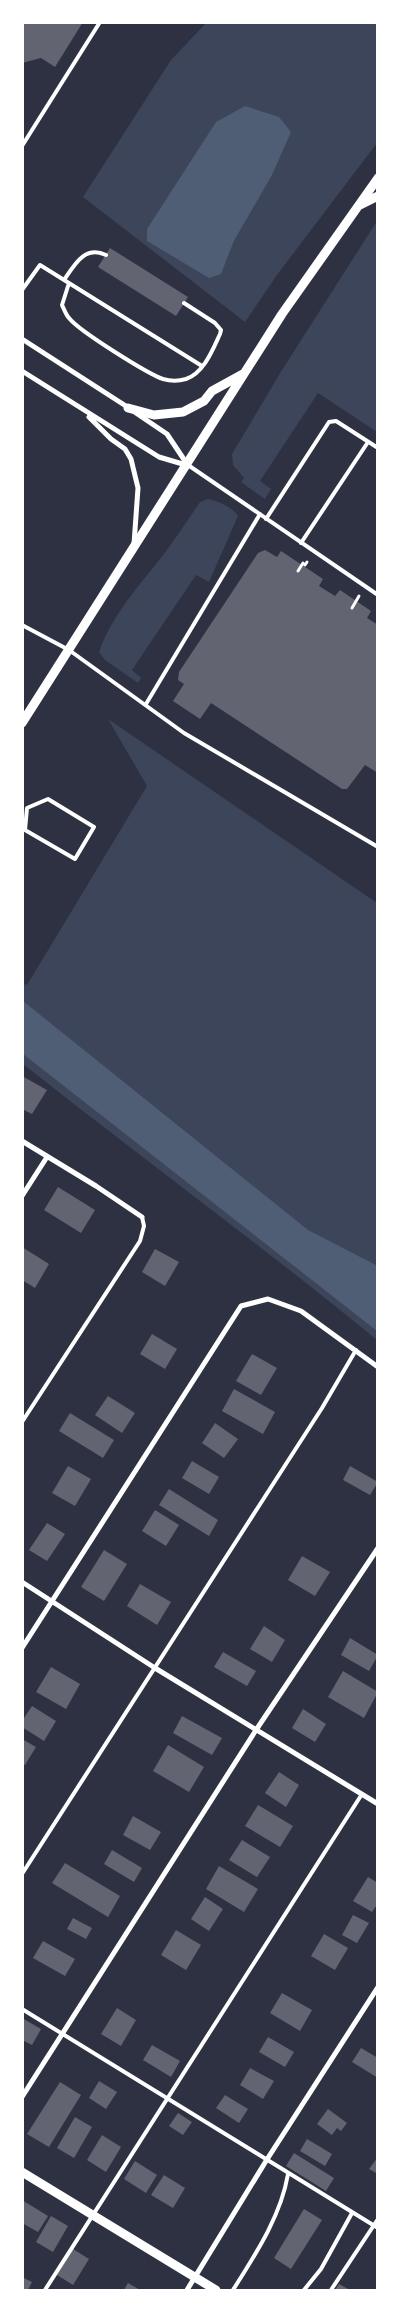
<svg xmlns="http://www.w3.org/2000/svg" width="400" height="2313" viewBox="0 0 400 2313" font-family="'Roboto Serif',serif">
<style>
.green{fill:#3c4559;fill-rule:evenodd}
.water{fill:#4f5d75}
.building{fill:#626471}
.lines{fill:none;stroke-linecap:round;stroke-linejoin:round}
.path{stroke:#fff;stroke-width:3}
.service{stroke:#fff;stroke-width:4}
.minor{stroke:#fff;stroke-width:5}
.tertiary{stroke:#fff;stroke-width:9}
</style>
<rect width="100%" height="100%" fill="#2d3142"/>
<!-- green -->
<path class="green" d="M206,23h171v120l-100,132 -32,47 -162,-125 88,-137zM216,122l55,55 -37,64 -13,32z
M377,221v211l-59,-39 -58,88 11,8 -6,10 -24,-17 3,-4 -11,-13 -1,-11 50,-84z
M208,499c11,2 24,8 30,17l-29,66 -13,-7 -64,95 9,8 -3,5 -33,-23 -6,-8c12,-35 38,-64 61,-93 14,-18 27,-38 40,-57z
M108,719l269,184v437c-116,-95 -237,-183 -354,-276l-1,-81 5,2 120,-199z"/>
<!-- water -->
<path class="water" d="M245,106l34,11 12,15 -20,45 -37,64 -13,33 -12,4 -62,-37v-12l69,-107z
M23,1001l285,229 66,34 4,3 -1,64 -354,-277z"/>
<!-- building -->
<path class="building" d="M22,22h61l-28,45 -14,-9 -19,5z
M110,248l78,49 -12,19 -78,-49z
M265,550l12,7 4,-6 42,28 -4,7 16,10 5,-6 31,21 -4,7 11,7v148l-13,-8 -18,24h-5l-131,-86 -11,16 -27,-18 11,-17 -6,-4 1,-8 79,-119z
M22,1076l25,14 -15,24 -10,-5z
M58,1187l37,23 -14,23 -37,-23z
M22,1247l27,17 -14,24 -13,-8z
M155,1249l24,13 -14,24 -23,-14z
M152,1334l25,15 -12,20 -25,-15z
M252,1354l25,14 -16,27 -25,-14z
M234,1389l41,23 -12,22 -41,-23z
M108,1396l27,17 -13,20 -27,-18z
M70,1413l44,27 -11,18 -44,-27z
M215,1423l23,16 -14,19 -22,-15z
M192,1461l27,16 -10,17 -27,-16z
M68,1466l23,13 -16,27 -23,-13z
M350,1466l28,16 -8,13 -27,-15z
M169,1489l49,31 -9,16 -50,-31z
M155,1510l24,15 -13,21 -24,-15z
M47,1523l18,11 -18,27 -18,-11z
M104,1550l23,14 -23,37 -23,-14z
M302,1556l28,16 -15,24 -27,-16z
M140,1584l31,18 -14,23 -30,-19z
M264,1626l21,14 -13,22 -22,-13z
M350,1638l28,17 -9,16 -28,-16z
M223,1652l33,19 -9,15 -33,-19z
M51,1667l29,17 -14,25 -30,-17z
M343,1671l35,21 -14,26 -36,-21z
M32,1706l24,15 -12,20 -22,-14v-6z
M303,1709l23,15 -11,18 -23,-14z
M182,1716l40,22 -10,17 -39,-22z
M22,1739l14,8 -11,18 -3,-1z
M168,1745l36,22 -15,25 -36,-21z
M279,1772l20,13 -13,22 -21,-14z
M258,1805l35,21 -13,21 -35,-21z
M133,1816l28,16 -11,18 -27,-15z
M242,1840l28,17 -13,20 -28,-17z
M112,1850l30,18 -8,14 -30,-18z
M65,1863l55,33 -12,21 -56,-34z
M219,1866l39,23 -14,23 -38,-23z
M368,1877l10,6v20l-6,9 -19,-11z
M205,1897l18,12 -14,22 -18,-12z
M353,1915l16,8 -12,20 -15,-8z
M73,1918l19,10 -6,11 -19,-10z
M176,1930l25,15 -15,25 -25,-15z
M324,1934l24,14 -13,22 -24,-14z
M43,1941l32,18 -10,17 -32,-18z
M282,1993l30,17 -12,21 -30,-18z
M117,2008l19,12 -15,26 -20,-12z
M22,2018l19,11 -9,16 -10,-5z
M268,2037l26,15 -9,15 -26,-15z
M152,2045l28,16 -9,16 -28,-17z
M361,2048l17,10v20l-26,-16z
M250,2068l24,13 -11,18 -23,-14z
M99,2081l18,11 -11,17 -17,-11z
M60,2082l21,13 -32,52 -22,-13z
M225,2095l23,14 -9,14 -23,-15z
M328,2109l19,14 -6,8 -4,-3 -5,7 -15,-11z
M178,2113l14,9 -9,13 -14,-9z
M75,2117l17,10 -18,31 -17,-10z
M102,2135l19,12 -15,25 -19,-12z
M307,2139l25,15 -7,12 -25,-15z
M294,2153l40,25 -8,13 -40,-25z
M378,2157v17l-9,-5z
M135,2161l22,14 -11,18 -22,-14z
M164,2175l21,13 -12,20 -22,-13z
M22,2200l26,16 -10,16 -16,-9z
M304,2209l18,11 -31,49 -17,-11z
M51,2216l17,10 -15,26 -17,-10z
M73,2249l16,10 -16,26 -16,-10z
M22,2277l10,5 -4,8h-6z
M128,2283l12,7h-16z
M339,2284l11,6h-15z"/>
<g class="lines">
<!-- path -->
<path class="path" d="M305,565l2,-3
M298,571l5,-8
M352,608l7,-12"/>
<!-- service -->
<path class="service" d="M22,146l78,-124
M64,280c11,-16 21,-35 42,-25
M69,283l-7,22c2,4 4,10 7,13 10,13 79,56 94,61 7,2 16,2 23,0 18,-6 27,-30 34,-45l1,-4 -6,-7 -31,-20
M22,290l18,-25 162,101
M188,465l190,130
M266,519l63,-97 7,-1 42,27
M301,543l67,-101
M22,625l47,25 115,83 194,114
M146,704l114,-190
M48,799l46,28 -19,32 -50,-29 2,-22z
M22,1422l118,-181 4,-15 -2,-9
M22,1874l300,-466 34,-58
M22,2009l356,219
M45,2290l317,-496
M233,2290c22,-35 48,-74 55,-116
M304,2290l17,-21 31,-56
M331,2290l47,-71"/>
<!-- minor -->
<path class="minor" d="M22,339l107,69
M22,371l137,86 27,8
M136,413l31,21 20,30
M89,417l22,22 14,10 6,10 7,29 -4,56
M22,1141l74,45 46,31
M22,1196l25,-39
M22,1582l133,86 223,136
M22,1648l219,-342 27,-7 33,12 77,56
M22,2097l234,-367 122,-182
M187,2290l79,-129 112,-174"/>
<!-- tertiary -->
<path class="tertiary" d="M360,205l18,-9
M128,408l26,7 29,-3 21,-11 8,-10 31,-17
M22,723l260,-409 96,-136
M22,2172l194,118"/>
</g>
<!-- border -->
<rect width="400" height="2313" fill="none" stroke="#ffffff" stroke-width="48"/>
</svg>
